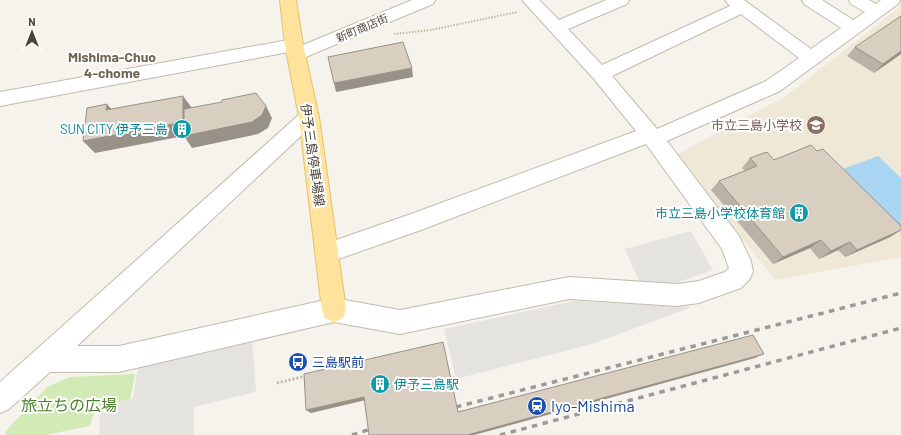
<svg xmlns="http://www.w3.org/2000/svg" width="901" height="435" viewBox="0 0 901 435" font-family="Barlow,'Noto Sans JP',sans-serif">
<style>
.education{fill:#efe8d6}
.green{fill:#d2eab5}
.parking{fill:#e5e3e0}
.water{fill:#a9d4f2}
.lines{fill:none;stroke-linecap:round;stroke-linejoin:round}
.minor-casing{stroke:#c2bbae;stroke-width:2}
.major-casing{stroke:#e6c16a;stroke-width:2}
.path-far1{stroke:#c4b79f;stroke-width:2;stroke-dasharray:1.5 1.5;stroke-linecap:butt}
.path{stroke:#c4b79f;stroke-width:3;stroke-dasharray:2 2;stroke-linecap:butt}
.minor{fill:#fff;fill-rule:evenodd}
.major{fill:#ffe39c;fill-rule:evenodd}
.rail{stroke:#9a9a9a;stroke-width:3.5;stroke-dasharray:5.5 5.5;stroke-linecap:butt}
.wall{fill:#bab2a6}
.shaded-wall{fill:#979187}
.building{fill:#d8cfc1;stroke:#979187}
.labels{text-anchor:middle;stroke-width:4;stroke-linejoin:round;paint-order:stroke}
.far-street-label{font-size:11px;fill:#4b4439;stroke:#fff}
.education-label{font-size:13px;fill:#785e54;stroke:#fff;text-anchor:end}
.culture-label{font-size:13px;fill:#0d838f;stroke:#fff;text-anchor:end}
.street-label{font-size:13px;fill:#4b4439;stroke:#fff}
.transit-label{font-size:13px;fill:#164399;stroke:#fff;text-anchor:start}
.neighbourhood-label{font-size:14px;font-weight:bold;fill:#6e6250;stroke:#fff}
.near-park-label{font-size:16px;fill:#4a7f2a;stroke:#fff}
.near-transit-label{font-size:16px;fill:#164399;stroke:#fff;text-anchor:start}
</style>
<rect width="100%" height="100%" fill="#f6f3ec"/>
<!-- education -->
<path class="education" d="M901,6v251l-126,23 -99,-125 110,-59z"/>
<!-- green -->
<path class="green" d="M135,374l-5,26 -33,7 -8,19 -43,9h-39l-2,-3 42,-45 23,-10z"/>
<!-- parking -->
<path class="parking" d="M691,231l22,39 -37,13 -37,-2 -14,-32z
M574,301l118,6 -100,37 -136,35 -12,-50z
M252,336l4,56 -62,15v28h-95l1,-28 33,-9 6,-37z"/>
<!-- water -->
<path class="water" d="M878,156l23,22v52l-58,-61z"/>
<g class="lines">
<!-- minor casing -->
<g class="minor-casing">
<path id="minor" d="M412,0h23l-2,4 -137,57 -6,-2 -3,-4 2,-3 -289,54v-14l294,-53 6,2 3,4z
M522,0h17l20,20 47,-20h23l-2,4 -59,25 34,36 128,-59 -5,-6h19l67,49 30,-21 -37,-24 -2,-4h20l31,20 12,-8 -14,-8 -2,-4h20l7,4 5,-4h19l-2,4 -118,87 -113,50 72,95 12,25 2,11 -4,8 -8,8 -42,15 -22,3 -108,-7 -169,35 -66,-12 -215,50h-69l-41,37 -9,4v-31l302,-270 7,-2 7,2 3,5 -3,5 -239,224h42l215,-48 66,12 169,-33 108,7 22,-3 26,-9 4,-4 -7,-19 -76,-105 -225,86 -94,33 -8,-3 -3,-7 3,-7 92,-32 225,-83 -42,-52zM741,14l58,44 -33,23 -109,48 -45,-53z"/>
</g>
<!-- major casing -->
<g class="major-casing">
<path id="major" d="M280,0h16l7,45 16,72 27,193 -3,8 -9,4 -9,-4 -3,-8 -23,-193 -14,-72z"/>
</g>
<!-- path-far1 -->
<path class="path-far1" d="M394,34l37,-4 86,-18"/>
<!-- path -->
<path class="path" d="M277,383l29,-7"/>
<!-- minor -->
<use href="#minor" class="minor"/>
<!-- major -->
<use href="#major" class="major"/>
<!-- rail -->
<path class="rail" d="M456,407l445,-114
M352,435l19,-6
M500,435l401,-107"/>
</g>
<!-- wall -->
<path class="wall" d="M901,16v38l-27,19 -27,-17 8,-9z
M750,158l24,2 127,70 -11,7 -45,20 -7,-7 -19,9 -9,-11 -37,16 -62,-74 8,-9 26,-10 -3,-3z"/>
<!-- shaded-wall -->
<path class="shaded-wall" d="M901,51v3l-27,19 9,-9z
M412,68l1,9 -77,15 -2,-9z
M183,96l9,12 74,-2 6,12 -4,10 -10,6 -66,14 -8,-12 -89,17 -12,-12z
M107,104l11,13 -12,-7z
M901,230l-11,7 -45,20 12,-7z
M821,240l-11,8 -37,16 10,-7z
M850,242l-12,8 -19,9 12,-8z
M764,354l-9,4 -281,77h-7z
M364,397l2,3 -55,13 -5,-3z"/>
<!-- building -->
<path class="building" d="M901,16v35l-18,13 -28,-17z
M403,42l9,26 -78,15 -6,-26z
M256,93l10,13 -4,9 -10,7 -68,14v-27l38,-7v-2z
M183,96v26l-100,19 4,-33 20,-4 -1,6z
M811,145l6,6 6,-2 78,77v4l-44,20 -7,-8 -19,9 -10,-11 -38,17 -64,-76 38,-15 -7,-8 17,-6 7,8z
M753,335l11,19 -297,81h-98l-5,-38 -58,13 -2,-36 139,-32 15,70z"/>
<!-- icons -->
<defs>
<g id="school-disc" transform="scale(1)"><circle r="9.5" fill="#8d6e63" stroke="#fff"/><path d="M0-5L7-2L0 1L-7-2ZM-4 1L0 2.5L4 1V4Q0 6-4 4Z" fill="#fff"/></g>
<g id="building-disc" transform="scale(1)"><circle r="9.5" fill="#0f9aa8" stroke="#fff"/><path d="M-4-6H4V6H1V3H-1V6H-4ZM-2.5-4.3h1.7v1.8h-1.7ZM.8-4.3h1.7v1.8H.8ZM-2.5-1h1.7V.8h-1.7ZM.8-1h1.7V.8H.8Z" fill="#fff"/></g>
<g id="bus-disc" transform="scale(1)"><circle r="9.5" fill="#1a4fb4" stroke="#fff"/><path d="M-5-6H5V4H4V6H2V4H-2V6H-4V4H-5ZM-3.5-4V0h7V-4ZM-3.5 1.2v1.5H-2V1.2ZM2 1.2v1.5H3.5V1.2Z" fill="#fff"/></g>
<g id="station-disc" transform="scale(1)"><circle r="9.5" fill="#1a4fb4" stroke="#fff"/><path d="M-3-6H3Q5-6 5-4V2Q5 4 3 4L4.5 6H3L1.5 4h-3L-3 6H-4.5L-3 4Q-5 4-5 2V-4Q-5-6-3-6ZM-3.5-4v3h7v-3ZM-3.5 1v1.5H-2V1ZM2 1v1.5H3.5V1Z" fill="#fff"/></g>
</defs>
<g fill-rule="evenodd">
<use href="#school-disc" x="816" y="125"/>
<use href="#building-disc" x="182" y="129"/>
<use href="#building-disc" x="799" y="213"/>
<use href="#bus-disc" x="298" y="362"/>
<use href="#building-disc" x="380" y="384"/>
<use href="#station-disc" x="537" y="406"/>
</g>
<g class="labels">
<!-- far-street labels -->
<g class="far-street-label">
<text transform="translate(362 28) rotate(-23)" y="4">新町商店街</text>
</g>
<!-- education labels -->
<g class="education-label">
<text x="802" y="130">市立三島小学校</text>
</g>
<!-- culture labels -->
<g class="culture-label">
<text x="168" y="134">SUN CITY 伊予三島</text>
<text x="785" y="218">市立三島小学校体育館</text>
<text x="394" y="389" text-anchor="start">伊予三島駅</text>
</g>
<!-- street labels -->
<g class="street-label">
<text transform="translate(313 155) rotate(82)" y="5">伊予三島停車場線</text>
</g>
<!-- transit labels -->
<g class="transit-label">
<text x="312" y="367">三島駅前</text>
</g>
<!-- neighbourhood labels -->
<g class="neighbourhood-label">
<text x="112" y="62">Mishima-Chuo<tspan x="112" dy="16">4-chome</tspan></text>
</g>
<!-- near-park labels -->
<g class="near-park-label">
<text x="69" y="411">旅立ちの広場</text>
</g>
<!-- near-transit labels -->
<g class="near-transit-label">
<text x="551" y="412">Iyo-Mishima</text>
</g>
</g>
<!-- north arrow -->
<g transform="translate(32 32)" stroke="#ffffff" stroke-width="3" paint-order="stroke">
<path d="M0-3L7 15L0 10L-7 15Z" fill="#4b4439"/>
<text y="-6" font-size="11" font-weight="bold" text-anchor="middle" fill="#4b4439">N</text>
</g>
</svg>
